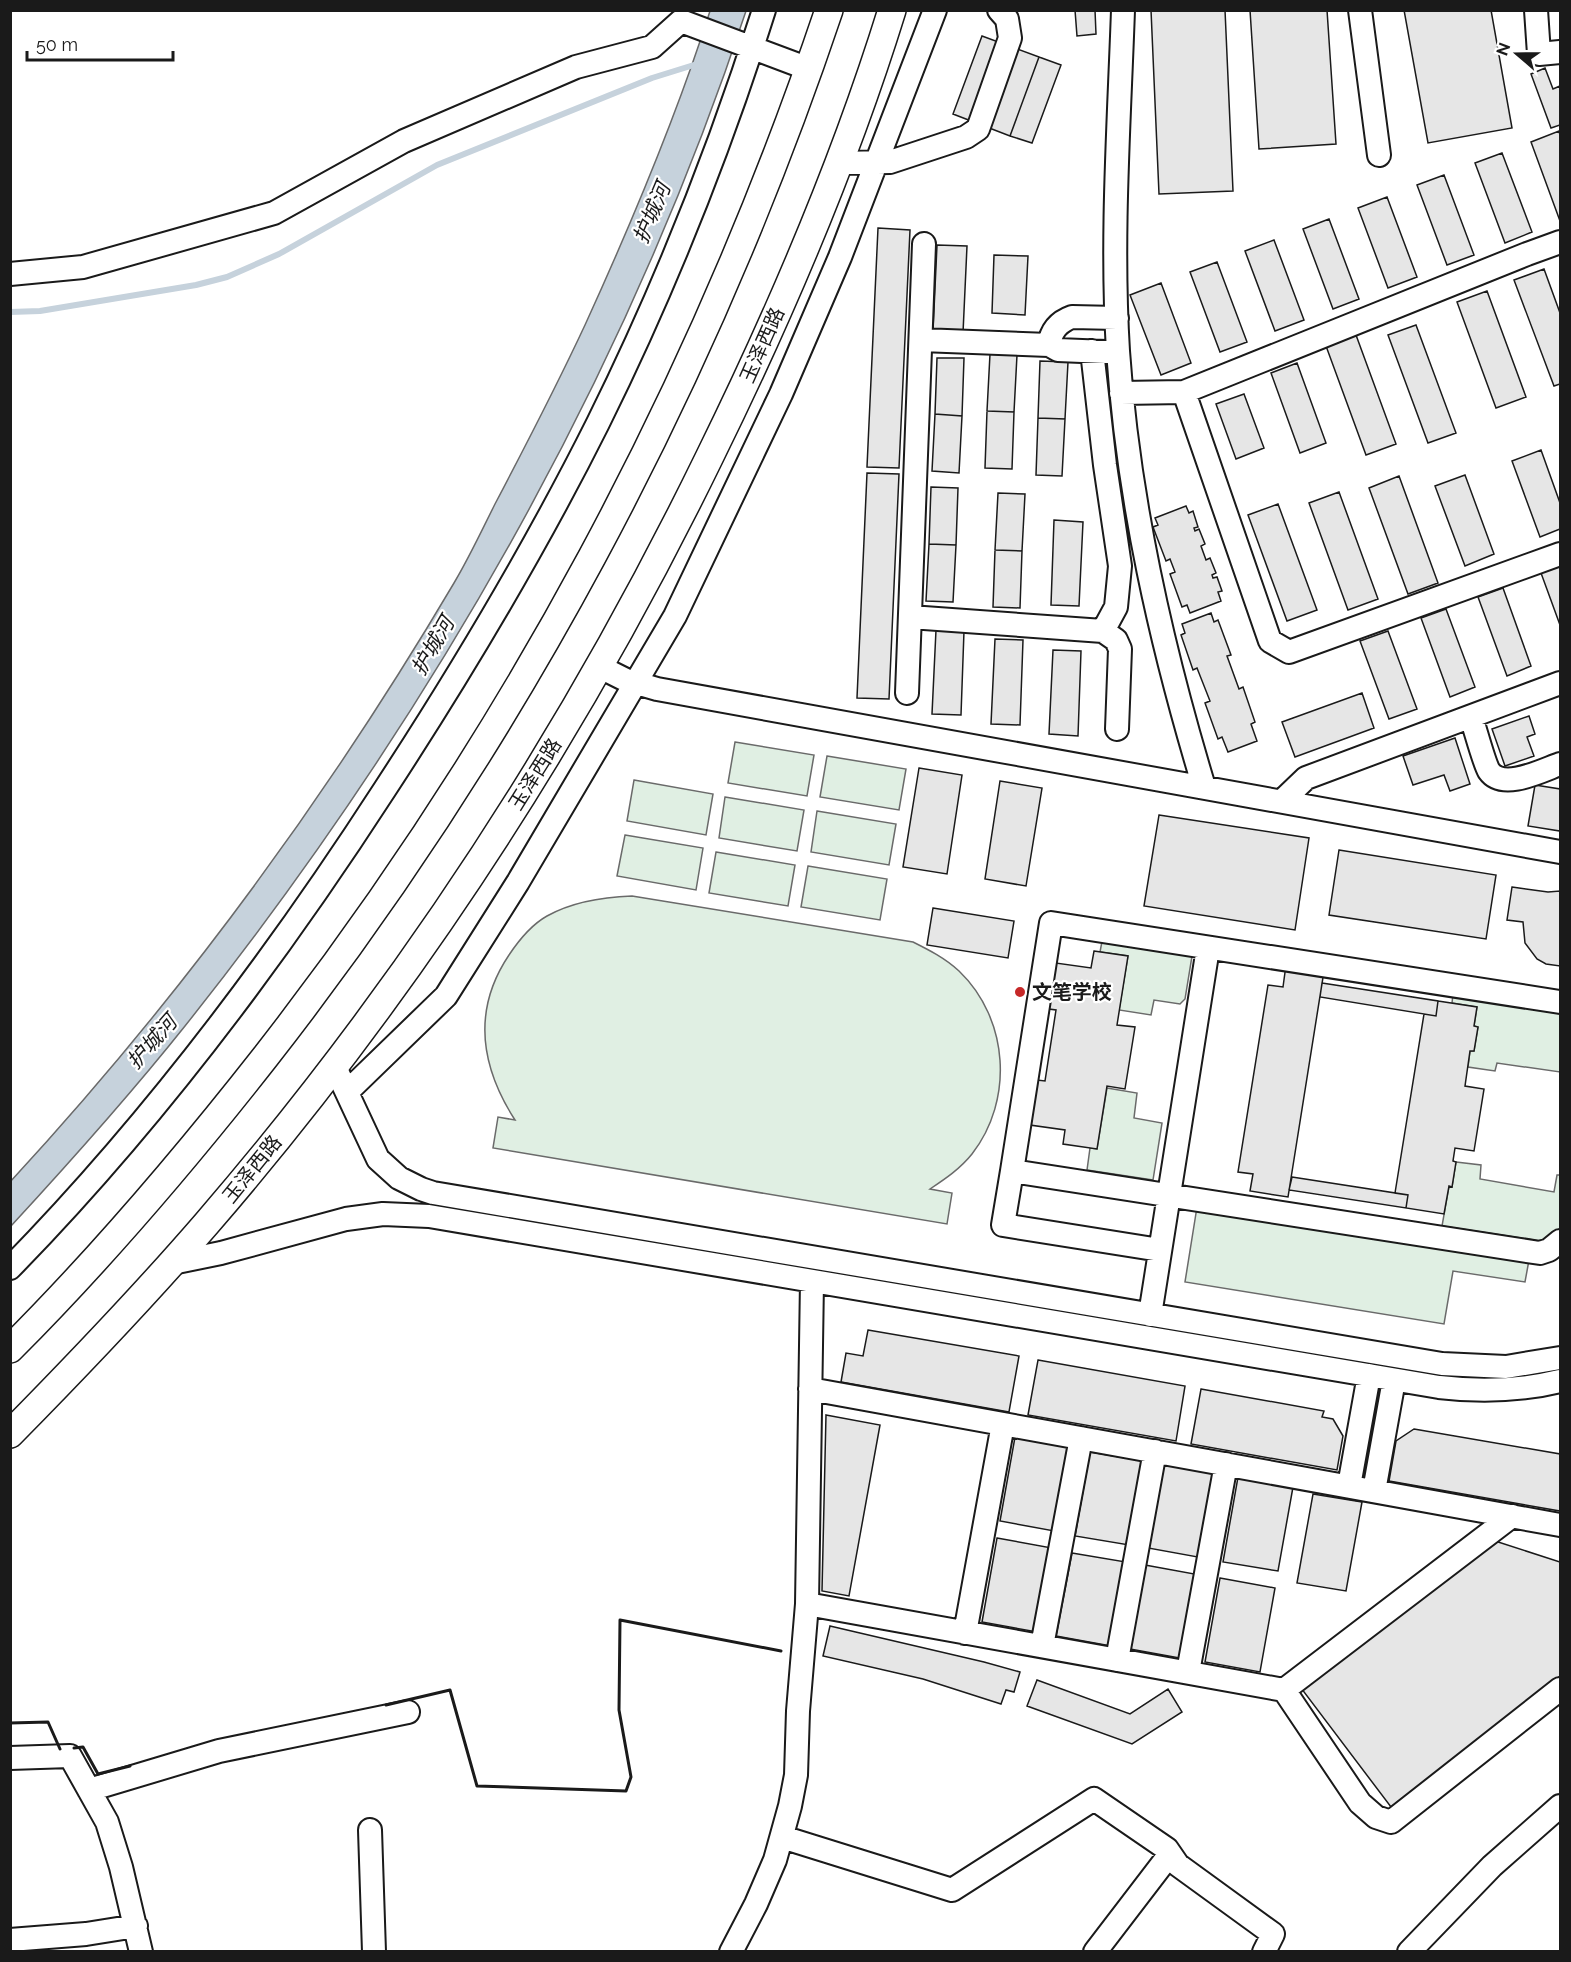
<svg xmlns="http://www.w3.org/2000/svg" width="1571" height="1962" viewBox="0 0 1571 1962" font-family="Raleway,'Noto Sans SC',sans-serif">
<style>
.green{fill:#e0efe3;stroke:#6a6a6a;stroke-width:1.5}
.water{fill:#c6d2dc;stroke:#6a6a6a;stroke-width:1.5}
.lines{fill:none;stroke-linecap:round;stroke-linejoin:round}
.stream{stroke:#c6d2dc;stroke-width:6}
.building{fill:#e6e6e6;stroke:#1a1a1a;stroke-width:1.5}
.minor-casing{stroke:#1a1a1a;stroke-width:26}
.major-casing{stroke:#1a1a1a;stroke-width:30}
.path{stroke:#5f5f5f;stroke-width:4;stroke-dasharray:4.5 3;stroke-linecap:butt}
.minor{stroke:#fff;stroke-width:22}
.major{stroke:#fff;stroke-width:27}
.wall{stroke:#1a1a1a;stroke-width:3}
.poi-dot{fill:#c62828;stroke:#fff;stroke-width:2}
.labels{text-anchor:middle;stroke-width:4.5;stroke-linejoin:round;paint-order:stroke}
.street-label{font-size:20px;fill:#1a1a1a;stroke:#fff}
.poi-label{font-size:20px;font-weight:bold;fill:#1a1a1a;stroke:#fff;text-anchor:start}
.water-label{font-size:21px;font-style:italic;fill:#1a1a1a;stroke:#fff}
</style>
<rect width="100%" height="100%" fill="#fff"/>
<!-- green -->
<path class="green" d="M735,742l79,13 -7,41 -79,-13z
M827,756l79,13 -7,41 -79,-13z
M634,780l79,14 -7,41 -79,-14z
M725,797l79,13 -7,41 -78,-13z
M817,811l79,13 -7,41 -78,-13z
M625,835l78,13 -7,42 -79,-14z
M716,852l79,13 -7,41 -79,-13z
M808,866l79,13 -7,41 -79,-13z
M632,896l281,46c16,8 32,16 46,29 50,48 55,129 13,183 -12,15 -27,25 -42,35l22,4 -5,31 -454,-76 5,-31 17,3c-34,-53 -43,-110 -6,-165 10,-15 22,-30 38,-39 27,-15 56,-19 85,-20z
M1103,936l89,20 -7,43 -5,5 -26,-4 -3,15 -32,-5 9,-54 -28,-4z
M1453,994l107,18v60l-63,-9 -2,8 -27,-4 2,-16h4l4,-24 -4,-1 3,-19 -25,-4z
M1107,1088l30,5 -3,25 28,5 -9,57 -66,-10 3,-22 7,1z
M1456,1162l25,3 -1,14 74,13 3,-17h3v53l-5,6 -15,7 -98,-15 7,-40 3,1z
M1197,1207l332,53 -4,22 -72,-11 -9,53 -259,-42z"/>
<!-- water -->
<path class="water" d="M710,11h36c-122,369 -319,711 -561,1015 -55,69 -114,135 -174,200l-1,-44c169,-183 317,-384 444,-599 15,-25 28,-53 41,-79 31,-59 62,-119 90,-179 47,-103 91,-207 125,-314z"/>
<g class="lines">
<!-- stream -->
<path class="stream" d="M10,312l30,-1 156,-26 31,-8 52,-23 158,-89 215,-87 45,-14"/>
</g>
<!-- building -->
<path class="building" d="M1075,10h20l1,24 -19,2z
M1151,10h74l8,181 -74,3z
M1250,10h77l9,134 -77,5z
M1404,10h87l21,118 -84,15z
M982,36l57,21 -29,79 -57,-22z
M1039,57l22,8 -29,78 -22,-7z
M1545,68l8,21 7,-3v39l-9,3 -20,-54z
M1559,131l1,4v86l-29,-79z
M1502,153l30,79 -27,11 -30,-80z
M1444,175l30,80 -27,10 -30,-80z
M1387,197l30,80 -29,11 -30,-80z
M1329,219l30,80 -26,10 -30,-80z
M878,228l32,2 -11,238 -32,-1z
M1274,240l30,80 -29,11 -30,-80z
M937,245l30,1 -4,87 -30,-2z
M994,255l34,1 -3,59 -33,-2z
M1217,262l30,80 -27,10 -30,-80z
M1544,269l16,44v71l-6,2 -40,-106z
M1161,283l30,80 -30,12 -31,-80z
M1487,291l39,106 -30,11 -39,-106z
M1416,325l40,108 -28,10 -40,-108z
M1356,335l40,109 -30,11 -40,-109z
M990,354l27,1 -3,57 -27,-1z
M937,358h27l-2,58 -27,-2z
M1040,361l28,1 -3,57 -27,-1z
M1297,363l29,80 -26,10 -29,-80z
M1244,394l20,54 -28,11 -20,-55z
M987,411l27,1 -2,57 -27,-1z
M935,414l27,2 -3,57 -27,-2z
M1038,418l27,1 -3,57 -26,-1z
M1541,450l19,53v26l-20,8 -28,-76z
M867,473l32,1 -10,225 -32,-1z
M1465,475l29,79 -29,12 -30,-80z
M1399,476l39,107 -30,11 -39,-106z
M931,487l27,1 -2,57 -27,-1z
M1339,492l39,107 -30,11 -39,-107z
M998,493l27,1 -3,57 -27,-1z
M1278,504l39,106 -30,11 -39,-106z
M1186,506l3,7 4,-2 5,16 -4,1 1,3 4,-2 6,15 -4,2 5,14 4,-2 6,15 -4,2 1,3 4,-1 5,14 -4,1 3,9 -31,12 -3,-8 -5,2 -12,-33 5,-2 -5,-13 -4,2 -13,-34 5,-2 -3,-7z
M1054,520l29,2 -4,84 -28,-1z
M929,544l27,1 -3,57 -27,-1z
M995,550l27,1 -2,57 -27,-1z
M1560,566v59l-19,-52z
M1503,588l28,78 -24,10 -29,-79z
M1446,609l29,78 -25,10 -29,-79z
M1211,613l3,9 4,-2 13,35 -4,1 12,33 4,-2 12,35 -4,2 6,17 -29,11 -6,-15 -4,2 -13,-36 5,-2 -13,-33 -4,2 -12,-35 4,-2 -3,-9z
M936,630l28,1 -3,84 -29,-1z
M1388,631l29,78 -28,10 -29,-78z
M995,639l28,1 -3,85 -29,-1z
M1053,650l28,1 -3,85 -29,-2z
M1362,693l12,35 -79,29 -13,-35z
M1529,716l6,18 -8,3 7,19 -29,10 -13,-37z
M1455,738l15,46 -20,7 -6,-16 -31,10 -10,-29z
M919,768l43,7 -15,99 -44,-7z
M1000,781l42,7 -16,98 -41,-7z
M1535,785l25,4v42l-32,-5z
M1159,815l150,23 -14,92 -151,-24z
M1339,850l157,25 -10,64 -157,-24z
M1512,887l36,5 12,-1v75l-14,-2 -9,-5 -12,-16 -2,-21 -16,-2z
M933,908l81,13 -6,37 -81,-13z
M1094,951l34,5 -11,69 18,2 -10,62 -18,-3 -10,63 -34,-5 2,-14 -35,-5 7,-45 8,1 11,-71 -7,-1 7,-46 35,5z
M1286,965l38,6 -36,226 -38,-6 3,-17 -15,-2 30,-187 15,2z
M1322,983l116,18 -2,15 -116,-19z
M1438,1001l39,6 -3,19 4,1 -4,24h-4l-5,35 19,3 -10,62 -19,-3 -2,13 3,1 -4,25 -3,-1 -5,28 -38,-6 2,-13 -13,-2 29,-179 12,2z
M1292,1177l116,18 -2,13 -117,-18z
M868,1330l151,26 -10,56 -168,-30 5,-29 17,3z
M1038,1360l147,26 -9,55 -148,-26z
M1201,1389l123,22 -2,6 11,2 10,17 -6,34 -146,-26z
M826,1415l54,10 -31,171 -27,-5z
M1414,1429l146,25v57l-171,-30 7,-40z
M1015,1437l55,10 -16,84 -54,-10z
M1090,1452l54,9 -15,84 -54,-9z
M1163,1464l55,10 -15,84 -55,-10z
M1238,1477l55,10 -15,84 -55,-9z
M1313,1494l49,8 -16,89 -49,-8z
M997,1538l55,10 -15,84 -55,-10z
M1492,1540l68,22v114l-169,131 -90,-119z
M1072,1553l54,9 -15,84 -55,-10z
M1145,1565l55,10 -15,84 -55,-10z
M1220,1578l55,10 -15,84 -55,-10z
M830,1626l154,36 36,10 -6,20 -8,-2 -5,14 -78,-25 -100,-23z
M1037,1680l93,34 38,-25 14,23 -50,32 -105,-38z"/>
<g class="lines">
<!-- minor casing -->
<g class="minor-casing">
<path id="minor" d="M1123,10c-4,114 -12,228 -5,341 10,149 43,294 86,436
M1360,10l19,145
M1536,10l3,44 21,-2
M838,163l52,-1 76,-25 12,-8 32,-91 -3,-19 -8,-9
M10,274l73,-7 191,-54 130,-72 172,-74 76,-20 29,-26 128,48
M921,340l128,5 9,5 48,2
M1049,345c2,-14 9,-23 23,-28l45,1
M1184,392l86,249 19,11 271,-98
M1121,393l63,-1 343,-138 33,-12
M910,617l193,14 13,-24 4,-41 -15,-101 -13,-114
M1103,631l13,9 4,9 -3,80
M600,667l26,13 31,9 903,163
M907,693l17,-449
M1471,717c4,11 13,46 18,54 14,20 54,-1 71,-7
M1282,801l24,-23 254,-95
M1560,1002l-509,-79 -39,248 528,82 9,-3 11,-9
M334,1065l44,94 21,19 22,11 12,4 1009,171 64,3 54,-9
M347,1092l99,-96 72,-114 157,-266 106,-222 59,-137 95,-247
M1012,1171l-9,54 157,25
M172,1263l49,-10 125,-34 37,-5 46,2 1010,171c42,5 80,4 121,-6
M10,1268c143,-146 265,-309 375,-479 77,-118 150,-240 213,-366 66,-133 121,-271 166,-413
M1150,1315l58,-367
M810,1389l750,136
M1349,1486l20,-111
M1374,1491l20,-111
M807,1604l477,86 76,113 16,14 15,5 169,-133
M965,1633l38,-209
M1042,1646l39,-208
M1117,1660l38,-209
M1188,1672l38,-208
M1284,1690l228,-174
M10,1758l60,-2 37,66 14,45 20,85
M89,1790l130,-39 189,-39
M370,1830l4,122
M782,1837l170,53 142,-91 73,50 11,16 95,69 -9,18
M10,1940l76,-6 50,-8
M731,1952l25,-48 19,-44 15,-54 6,-31 2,-64 9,-107 5,-323
M1095,1952l75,-98
M1409,1952l83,-86 68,-60"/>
</g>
<!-- major casing -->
<g class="major-casing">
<path id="major" d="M10,1349c92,-92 176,-191 256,-293 246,-315 436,-668 563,-1046
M10,1434c68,-69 134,-138 197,-211 200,-232 368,-490 502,-765 71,-144 135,-293 183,-448"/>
</g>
<!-- path -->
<path class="path" d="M1559,1165h1"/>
<!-- minor -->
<use href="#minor" class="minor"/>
<!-- major -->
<use href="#major" class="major"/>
<!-- wall -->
<path class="wall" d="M386,1705l64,-15 27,96 149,5 5,-14 -12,-67 1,-90 161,31
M10,1723l38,-1 12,27
M74,1748l9,-1 15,27 32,-8"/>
</g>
<!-- markers -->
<circle class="poi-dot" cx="1020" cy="992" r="6"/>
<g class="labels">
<!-- street labels -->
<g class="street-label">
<text transform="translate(762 345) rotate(-66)" y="7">玉泽西路</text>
<text transform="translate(535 774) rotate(-58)" y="7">玉泽西路</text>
<text transform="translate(252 1169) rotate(-51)" y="7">玉泽西路</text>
</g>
<!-- poi labels -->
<g class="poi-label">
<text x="1032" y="999">文笔学校</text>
</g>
<!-- water labels -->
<g class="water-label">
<text transform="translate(652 213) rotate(-67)" y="7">护城河</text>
<text transform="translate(433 646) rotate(-60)" y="7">护城河</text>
<text transform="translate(152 1042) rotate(-49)" y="7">护城河</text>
</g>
</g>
<!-- border -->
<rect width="1571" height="1962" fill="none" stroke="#1a1a1a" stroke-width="24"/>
<!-- north arrow -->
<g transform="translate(1517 54) rotate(290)" stroke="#ffffff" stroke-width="4.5" paint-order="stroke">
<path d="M0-4.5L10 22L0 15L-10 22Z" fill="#1a1a1a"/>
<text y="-9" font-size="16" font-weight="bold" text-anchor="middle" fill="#1a1a1a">N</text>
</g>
<!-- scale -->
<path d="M27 51v9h146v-9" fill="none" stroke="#1a1a1a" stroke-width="3"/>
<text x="36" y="51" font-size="18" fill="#1a1a1a" stroke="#ffffff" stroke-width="4.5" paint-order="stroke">50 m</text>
</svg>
